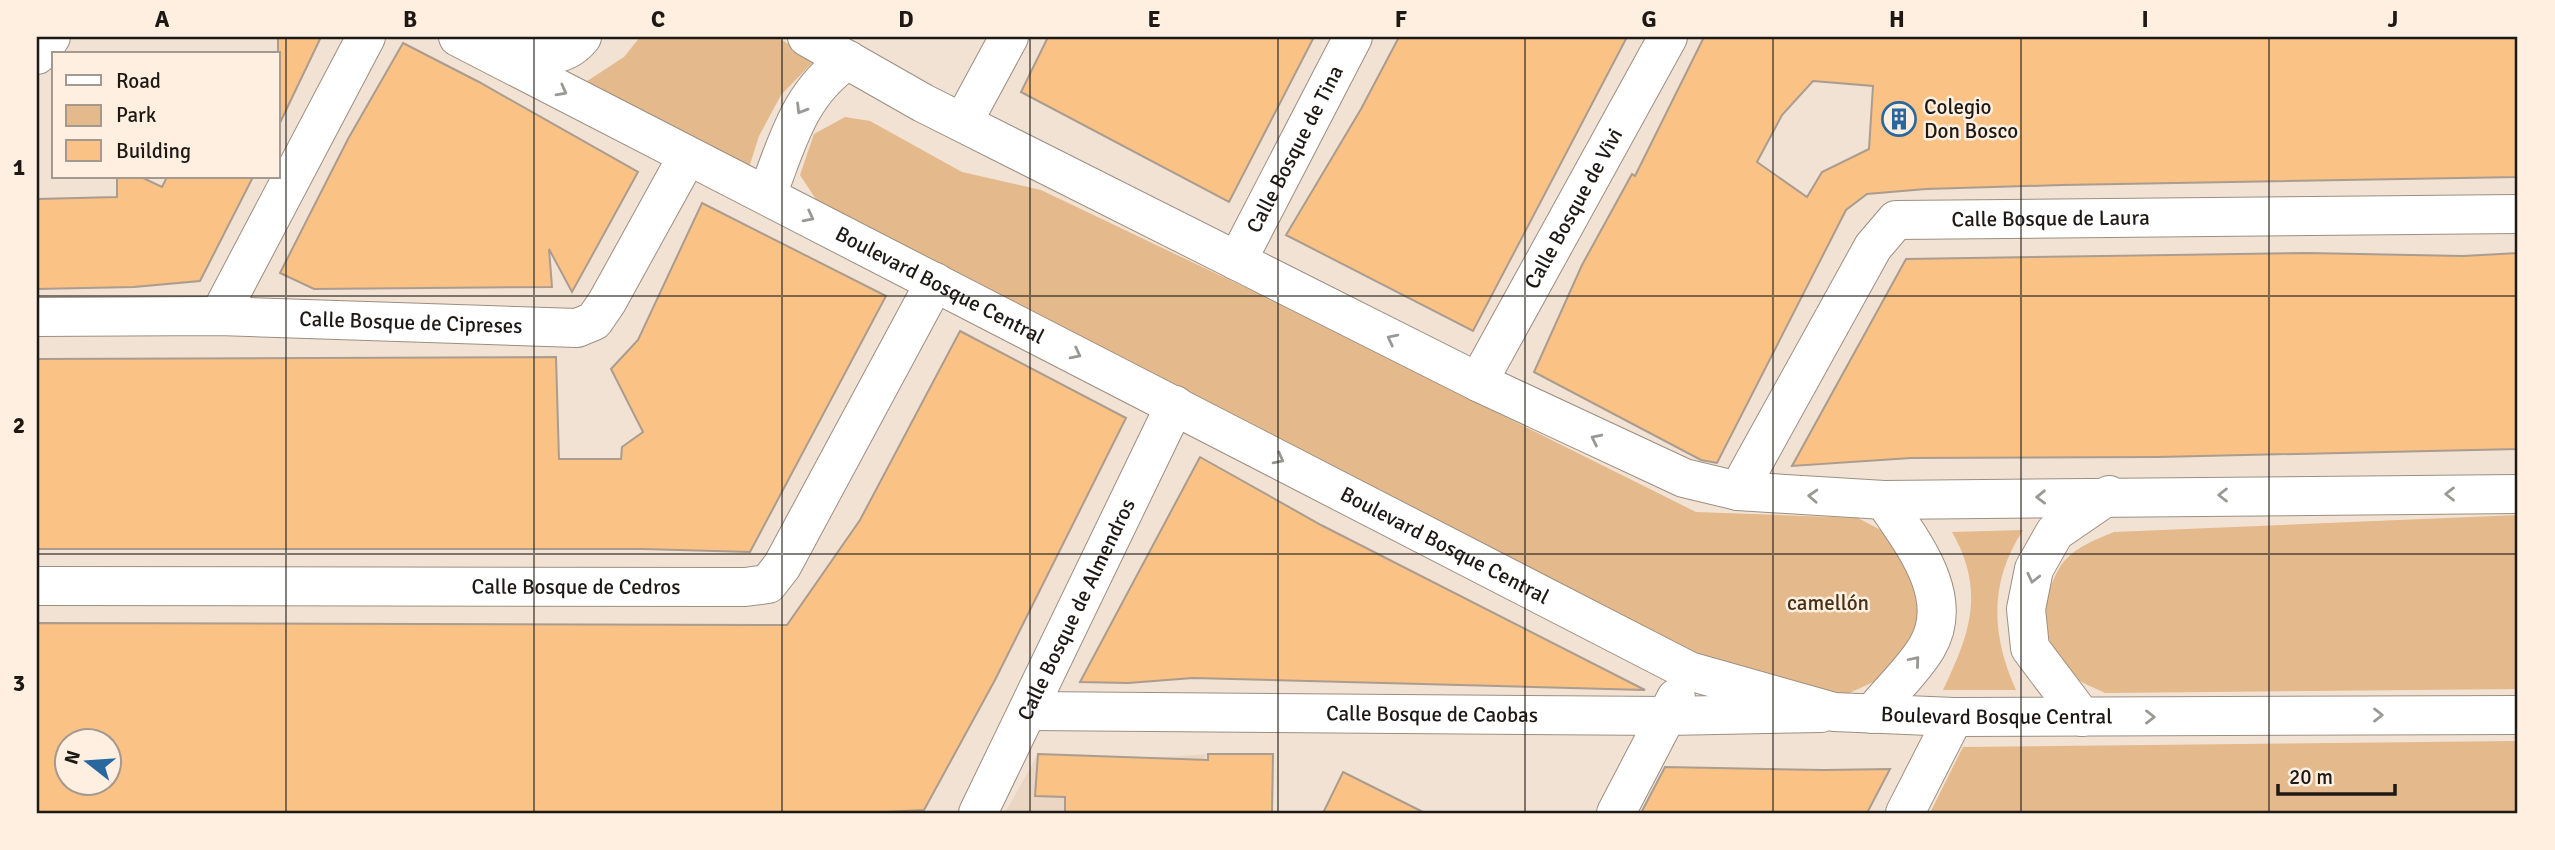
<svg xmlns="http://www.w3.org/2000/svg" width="2555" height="850" viewBox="0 0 2555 850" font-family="Signika,sans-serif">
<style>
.built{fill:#ead6c2}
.green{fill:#e4b98c}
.building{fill:#fac285;stroke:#aa9c8f;stroke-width:2;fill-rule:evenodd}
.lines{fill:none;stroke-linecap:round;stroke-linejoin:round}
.street-casing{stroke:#9c8f81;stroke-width:40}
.secondary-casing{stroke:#9c8f81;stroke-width:40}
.street{stroke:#fff;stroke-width:38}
.secondary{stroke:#fff;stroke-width:38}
.oneway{stroke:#9a9895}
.grid{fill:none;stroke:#1e1914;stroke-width:2;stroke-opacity:0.55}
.labels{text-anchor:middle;stroke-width:5;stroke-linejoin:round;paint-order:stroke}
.poi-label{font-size:21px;fill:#1e1914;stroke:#feefe1;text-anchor:start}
.street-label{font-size:21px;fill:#1e1914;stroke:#feefe1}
.park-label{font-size:21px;fill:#473016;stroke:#feefe1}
.neatline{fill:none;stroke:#1e1914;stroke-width:2.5}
.grid-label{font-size:23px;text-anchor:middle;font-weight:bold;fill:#1e1914}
</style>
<rect width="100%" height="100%" fill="#f1e2d4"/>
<!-- built -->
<path class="built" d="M1038,754l114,4 56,-4 -14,15v44h-189z"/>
<!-- green -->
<path class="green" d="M640,37h136l40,22 -35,36 -22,41 -12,38 -169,-87 46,-30z
M845,117l25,4 92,51 79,18 218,104 437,218 162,6 34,18 23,32 7,43 -14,38 -28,30 -37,17 -148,-42 -868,-438 -27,-41 14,-41z
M2518,515v174l-413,4c-10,-5 -24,-10 -33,-18 -31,-30 -34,-72 -12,-108 12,-19 35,-27 54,-35z
M2023,530c-34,52 -32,105 -7,160h-73c28,-58 42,-100 9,-158z
M2518,741v72h-588l33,-66z"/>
<!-- building -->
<path class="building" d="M278,37h43l-43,90z
M1048,37h266l-85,165 -208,-110z
M1399,37h228l-154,294 -187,-96 75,-126z
M1704,37h814v140l-456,8 -136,4 -59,5 -21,16 -129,253 -16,-3 -167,-88 48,-107 50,-91 3,2zM1813,81l60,5 -4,63 -47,23 -15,25 -50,-35 25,-47z
M403,43l76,39 159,90 -66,120 -23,-43 3,38 -238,2 -34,-16 68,-134z
M117,177h24l21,10 5,-10h86l-53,104 -66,6 -97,2v-90l80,-2z
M702,203l184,93 -136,256 -107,-3h-606v-190l519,-2 3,102h62l1,-12 21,-15 -32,-63 27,-29z
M2308,253l155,3 55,-3v196l-360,8 -247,1 -119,8 114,-207z
M960,331l166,87 -131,262 -71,130 -59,3h-828v-190l750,2 73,-105zM66,741h42v42h-42z
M1200,457l121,68 324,165 -452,-12 -65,5 -48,-1z
M1038,754l170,6v-6h65l-1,59h-207v-16l-30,-1z
M1665,767l159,3 66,-1 -23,44h-226z
M1343,772l82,41h-102z"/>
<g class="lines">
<!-- street casing -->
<g class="street-casing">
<g id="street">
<path d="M37,55l14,-18"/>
<path d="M963,122l46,-85"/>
<path id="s1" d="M1237,261l116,-224"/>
<path d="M219,316l147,-279"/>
<path id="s2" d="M37,317l182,-1 358,12 17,-7 13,-19 80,-145"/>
<path id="s3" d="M1478,382l190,-345"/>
<path id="s4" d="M1738,491l135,-244 23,-27 622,-6"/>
<path id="s5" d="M37,586l708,1 23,-3 14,-18 153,-284"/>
<path id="s6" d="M1030,711l637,5 154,-3"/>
<path id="s7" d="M978,813l197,-408"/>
<path d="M1616,813l60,-115"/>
<path d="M1905,813l49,-96"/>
</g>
</g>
<!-- secondary casing -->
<g class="secondary-casing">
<g id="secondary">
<path id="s8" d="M458,37l1231,634 145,41 120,5 564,-2"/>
<path d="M807,37l116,66 555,279 206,96 54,13 146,9 634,-6"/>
<path d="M502,47c29,8 59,16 80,-10"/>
<path d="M767,195c20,-51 32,-103 81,-135"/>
<path d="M1872,714c17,-22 41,-43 55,-67 30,-51 -16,-106 -43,-147"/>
<path d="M2082,717l-52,-69 -4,-39 8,-40 21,-37 54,-37"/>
</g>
</g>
<!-- street -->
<use href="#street" class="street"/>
<!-- secondary -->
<use href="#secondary" class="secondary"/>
</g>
<!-- one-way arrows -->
<defs><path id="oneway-chevron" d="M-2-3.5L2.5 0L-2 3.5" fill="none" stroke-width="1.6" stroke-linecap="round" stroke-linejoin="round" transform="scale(1.75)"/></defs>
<g class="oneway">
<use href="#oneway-chevron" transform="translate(562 91) rotate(28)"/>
<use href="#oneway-chevron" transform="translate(801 109) rotate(121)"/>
<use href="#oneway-chevron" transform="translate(809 217) rotate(27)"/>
<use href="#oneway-chevron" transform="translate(1392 339) rotate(-153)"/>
<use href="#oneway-chevron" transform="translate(1076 354) rotate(27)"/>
<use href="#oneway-chevron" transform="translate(1596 439) rotate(-154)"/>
<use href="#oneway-chevron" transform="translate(1279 459) rotate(27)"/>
<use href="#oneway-chevron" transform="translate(2450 494) rotate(180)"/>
<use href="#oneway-chevron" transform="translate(2223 495) rotate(180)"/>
<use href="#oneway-chevron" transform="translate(1813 496) rotate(-177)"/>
<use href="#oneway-chevron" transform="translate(2041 497) rotate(179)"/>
<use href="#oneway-chevron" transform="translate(2033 578) rotate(103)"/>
<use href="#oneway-chevron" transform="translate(1915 661) rotate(-50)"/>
<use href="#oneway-chevron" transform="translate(2378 715)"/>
<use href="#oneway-chevron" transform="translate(2150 717)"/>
</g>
<!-- grid -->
<path class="grid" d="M286,37v776M534,37v776M782,37v776M1030,37v776M1278,37v776M1525,37v776M1773,37v776M2021,37v776M2269,37v776M37,296h2481M37,554h2481"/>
<!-- icons -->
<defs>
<g id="building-ring" transform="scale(1.75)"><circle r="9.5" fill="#feefe1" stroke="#29689f" stroke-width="1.5"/><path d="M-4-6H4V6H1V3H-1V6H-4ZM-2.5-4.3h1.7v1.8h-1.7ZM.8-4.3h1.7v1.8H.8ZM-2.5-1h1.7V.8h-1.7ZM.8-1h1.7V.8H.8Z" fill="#29689f"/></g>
</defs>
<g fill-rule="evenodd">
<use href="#building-ring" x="1899" y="119"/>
</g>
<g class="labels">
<!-- poi labels -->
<g class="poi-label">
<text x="1924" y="114">Colegio<tspan x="1924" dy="24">Don Bosco</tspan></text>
</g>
<!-- street labels -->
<g class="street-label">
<text dy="7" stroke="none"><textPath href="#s1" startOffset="126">Calle Bosque de Tina</textPath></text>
<text dy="7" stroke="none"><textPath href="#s3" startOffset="198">Calle Bosque de Vivi</textPath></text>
<text dy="7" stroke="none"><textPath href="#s4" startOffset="469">Calle Bosque de Laura</textPath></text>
<text dy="7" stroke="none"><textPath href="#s8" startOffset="542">Boulevard Bosque Central</textPath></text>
<text dy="7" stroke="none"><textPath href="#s2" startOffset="374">Calle Bosque de Cipreses</textPath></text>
<text dy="7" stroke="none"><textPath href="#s8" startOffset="1110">Boulevard Bosque Central</textPath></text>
<text dy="7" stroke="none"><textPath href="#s5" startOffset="539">Calle Bosque de Cedros</textPath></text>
<text dy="7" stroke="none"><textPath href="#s7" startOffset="226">Calle Bosque de Almendros</textPath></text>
<text dy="7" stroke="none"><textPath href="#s6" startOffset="402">Calle Bosque de Caobas</textPath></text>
<text dy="7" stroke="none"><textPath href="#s8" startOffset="1698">Boulevard Bosque Central</textPath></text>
</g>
<!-- park labels -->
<g class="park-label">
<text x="1828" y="610">camellón</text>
</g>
</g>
<!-- border -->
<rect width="2555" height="850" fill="none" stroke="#feefe1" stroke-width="77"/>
<!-- legend -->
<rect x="52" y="52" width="228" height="126" fill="#feefe1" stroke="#a4998f" stroke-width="2"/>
<rect x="66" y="75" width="35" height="10" fill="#ffffff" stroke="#a4998f" stroke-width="2"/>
<text x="116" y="88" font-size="21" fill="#1e1914">Road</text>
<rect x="66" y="105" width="35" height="21" fill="#e4b98c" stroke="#a4998f" stroke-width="2"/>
<text x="116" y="122" font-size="21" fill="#1e1914">Park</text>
<rect x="66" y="140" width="35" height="21" fill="#fac285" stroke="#a4998f" stroke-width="2"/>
<text x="116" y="158" font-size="21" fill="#1e1914">Building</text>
<!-- north arrow -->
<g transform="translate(88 762) rotate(287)"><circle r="33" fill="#feefe1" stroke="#a4998f" stroke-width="2"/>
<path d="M0-5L12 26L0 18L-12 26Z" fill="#29689f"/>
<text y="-10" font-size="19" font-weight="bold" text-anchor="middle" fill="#1e1914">N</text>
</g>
<!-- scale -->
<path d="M2278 784v10h117v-10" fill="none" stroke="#1e1914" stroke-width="3.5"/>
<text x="2289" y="784" font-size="21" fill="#1e1914" stroke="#feefe1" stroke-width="5" paint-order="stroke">20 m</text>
<rect x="38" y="38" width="2478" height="774" class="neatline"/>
<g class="grid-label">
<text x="162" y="27">A</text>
<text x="410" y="27">B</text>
<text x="658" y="27">C</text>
<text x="906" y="27">D</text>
<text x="1154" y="27">E</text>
<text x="1401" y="27">F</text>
<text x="1649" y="27">G</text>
<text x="1897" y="27">H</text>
<text x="2145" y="27">I</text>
<text x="2393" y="27">J</text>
<text x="19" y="175">1</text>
<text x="19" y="433">2</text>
<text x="19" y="691">3</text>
</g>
</svg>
